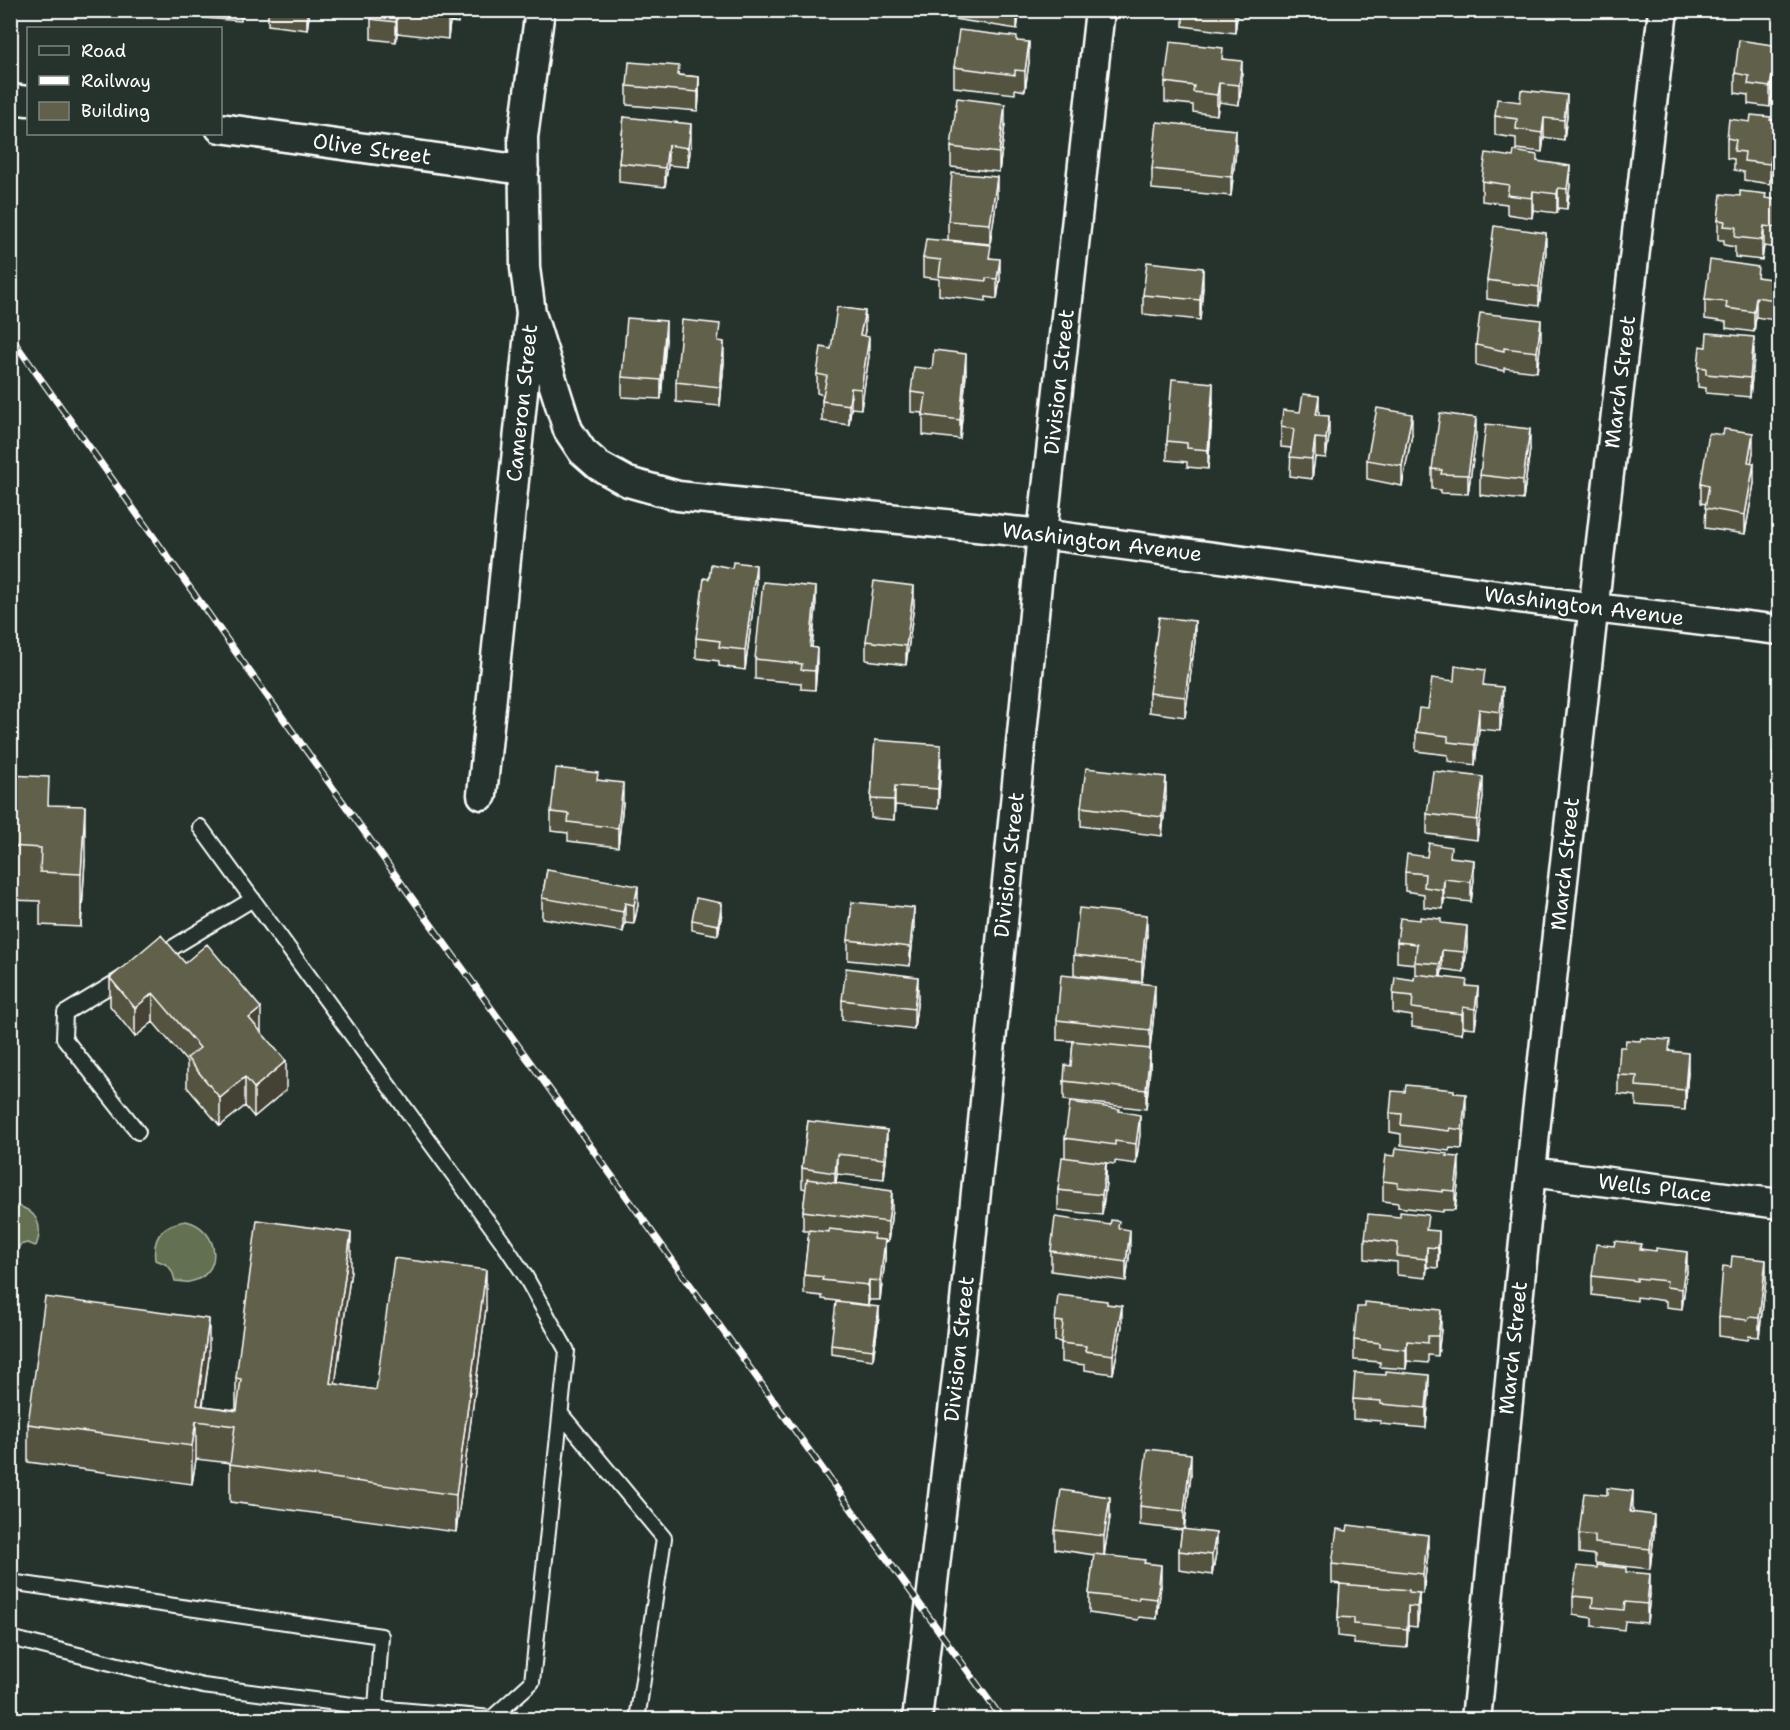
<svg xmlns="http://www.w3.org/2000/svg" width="1790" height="1730" viewBox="0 0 1790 1730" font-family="'Shantell Sans',sans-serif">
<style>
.green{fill:#647051;stroke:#b2b8a8;stroke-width:1.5}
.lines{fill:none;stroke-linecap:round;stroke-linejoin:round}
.service-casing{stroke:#fff;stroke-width:18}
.minor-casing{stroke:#fff;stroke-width:33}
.service{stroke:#26332d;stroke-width:14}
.minor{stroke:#26332d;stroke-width:28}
.rail-casing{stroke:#fff;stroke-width:7}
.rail{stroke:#26332d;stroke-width:4.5;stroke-dasharray:14;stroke-linecap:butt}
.wall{fill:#535340;stroke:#fff;stroke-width:1.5}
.shaded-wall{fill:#444334;stroke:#fff;stroke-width:1.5}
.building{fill:#61604b;stroke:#fff;stroke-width:1.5}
.labels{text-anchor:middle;stroke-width:5;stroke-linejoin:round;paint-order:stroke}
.street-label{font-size:21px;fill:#fff;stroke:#26332d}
</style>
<rect width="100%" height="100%" fill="#26332d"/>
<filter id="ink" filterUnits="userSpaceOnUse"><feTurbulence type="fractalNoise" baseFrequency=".0167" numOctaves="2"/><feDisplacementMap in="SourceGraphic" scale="12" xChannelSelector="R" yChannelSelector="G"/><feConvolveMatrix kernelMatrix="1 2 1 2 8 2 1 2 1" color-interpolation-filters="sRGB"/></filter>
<g filter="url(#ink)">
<!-- green -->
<path class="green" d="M14,1205c23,5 30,20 22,41l-9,-3 -7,2 -7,15 -2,-1 -1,-53z
M186,1221c35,8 38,55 3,61 -4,1 -10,-1 -14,-1 -3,-14 -7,-17 -20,-21 -3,-24 8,-36 31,-39z"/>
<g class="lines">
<!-- service casing -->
<g class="service-casing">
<path id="service" d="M200,827l302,414 22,33 43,77 -35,331 -40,36 -116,-10 -1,12
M157,957l96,-58
M126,976l-61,37 -1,25 74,94
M561,1414l103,124 -27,182
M10,1582l371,54 -5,72 -173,-22 -193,-48"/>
</g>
<!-- minor casing -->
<g class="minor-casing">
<path id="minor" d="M10,99l18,2
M220,128l304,42
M531,313l37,117 14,21 17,15 29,16 50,14 364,38 552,74 186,22
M482,795l49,-482 -6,-45 -2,-131 17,-127
M1531,1172l249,32
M917,1720l43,-369 82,-817 58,-524
M1476,1720l60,-598 63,-563 64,-549"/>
</g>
<!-- service -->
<use href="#service" class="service"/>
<!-- minor -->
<use href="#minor" class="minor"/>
<!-- rail casing -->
<g class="rail-casing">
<path id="rail" d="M10,336l320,448 673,936"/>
</g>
<!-- rail -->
<use href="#rail" class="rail"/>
</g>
<!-- wall -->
<path class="wall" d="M82,10h18v3z
M205,10h37l-1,11 -36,-3z
M268,10h42l-3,20 -39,-5z
M373,10h87l-2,13 -8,-1 -2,17 -51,-6 -1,9 -25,-3v-20z
M954,10h66l-3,19 -63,-10z
M1183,10h55l-3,23 -52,-7z
M1017,41l12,21 -4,29 -10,-2v5l-61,-7v-20z
M1779,46v51l-7,-1 -2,11 -22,-3v-9l-13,-2v-20z
M1223,59l19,22 -3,24 -20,-3 -2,13 -24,-3v-7l-28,-3v-20z
M679,75l20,2v19l-1,15 -71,-6v-19z
M1567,115l-3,25 -20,-3 -2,15 -26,-3v-11l-21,-3v-19z
M624,117l67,27 -3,23 -20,-2 -3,22 -46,-5v-19z
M1771,120l8,1v47l-6,-1 -3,17 -26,-4v-8l-10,-2v-11l-7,-1v-20l23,-16z
M1005,124l-6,48 -48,-5v-20z
M1236,150l-5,46 -79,-7v-20z
M1537,161l33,24 -3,24 -9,-1 -1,5 -24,-3 -1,8 -25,-4v-10l-25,-3v-20z
M1740,196l39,4v48l-15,-2 -2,14 -27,-3v-10l-11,-2v-5h-6v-20z
M997,197l-7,47 -42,-4v-19z
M1546,252l-7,54 -52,-7v-19z
M923,258h68l9,21 -3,20 -11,-2v4l-47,-6v-16l-16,-2z
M1758,277l20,23 -3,20 -19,-3 -2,15 -28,-4v-6l-21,-3v-19z
M1203,287l-3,33 -57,-6v-19z
M865,330l-1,6 5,20 -8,53 -10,-1 -2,17 -27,-4v-20l1,-6 -6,-2v-19l14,-25z
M666,340l-5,59 -39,-2v-20z
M1541,340l-4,32 -33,-4v3l-28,-6v-20z
M720,342l4,20 -4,44 -44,-4v-20z
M1754,357l-4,40 -44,-4v-5l-8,-1v-20z
M966,374l-6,65 -37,-4v-22l-12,-1v-20z
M1213,402l-5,67 -21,-2v-5l-20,-2v-19z
M1319,415l10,21 -3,22 -11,-1 -3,22 -22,-3 1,-28 -10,-1v-20z
M1412,434l-10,52 -35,-7v-19z
M1476,438l-8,56 -27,-1v-3l-9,-1v-20z
M1530,449l-7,51 -43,-5v-20z
M1753,452l-2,11 3,20 -9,51 -40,-6 1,-24 -5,-1v-20z
M732,568l24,17 -11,85 -26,-4v-5l-23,-3v-20l13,-59z
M914,605l-8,60 -40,-5v-19z
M816,607l-4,40 5,20 -2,23 -14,-1v-6l-46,-4v-20z
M1195,641l-10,76 -36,-5v-19z
M1485,685l18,22 -3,24 -21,-2 -4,36 -27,-4v-6l-32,-4v-19l12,-23z
M1779,731v92l-8,-1v-20l5,-28h-3v-20z
M875,740l66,25 -3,44 -43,-4 -1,15 -23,-2v-19z
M10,775l39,30 36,54 -4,68 -41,-2v-24l-30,-1z
M598,780l25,23 -5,44 -50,-6v-8l-17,-2v-19z
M1166,797l-4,39 -81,-10v-19z
M1483,797l-6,43 -50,-6v-20z
M1427,857h24l23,22 -3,23 -27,-3 -1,10 -19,-2v-13l-19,-3v-19z
M547,870l91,35 -4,19 -9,-1 -2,9 -81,-14v-20z
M722,913l-4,22 -26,-5v-10z
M1441,923l26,23 -3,26 -22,-3 -1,8 26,9 11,21 -3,21 -12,-1 -1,7 -50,-7v-11l-19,-3v-19l21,-14 1,-6v-10l-18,-2v-20z
M914,928l-4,38 -62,-6v-20z
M1147,935l-5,47 -68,-7v-20z
M185,963l76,69 25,58 -32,27 -9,-11 -25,20 -33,-39v-25l-34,-40 -18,15 -25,-31v-28z
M918,997l-4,32 -72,-9v-20z
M1155,1004l-5,45v19l-4,41 -82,-9v-19l7,-15 2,-25 -16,-1v-20z
M1670,1051l18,21 -3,38 -49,-4v-10l-18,-2v-19z
M1405,1092l49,1 12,21 -4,35 -12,-1 -1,3 -48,-6v-11l-11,-2v-19z
M1120,1112l20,22 -4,30 -21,-3v3l-9,-1v19l-4,33 -44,-5v-20l7,-32v-20z
M808,1121l79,28 -3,30 -47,-5 -1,9 56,27 -4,32 -3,-1v19l-5,40h-11l-1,5 -46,-6v-3l-18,-2v-19l5,-44h-6v-20l3,-22 -4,-1v-20z
M1395,1156h53l11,20 -4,34h-12v2l-45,-5v-4l-15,-2v-20z
M1428,1230l11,21 -1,17 -11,-1 -1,11 -29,-3v-13l-32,-3v-20z
M1641,1249l46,22 -5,38 -16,-2v-6l-29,-4v4l-45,-6v-19z
M1130,1250l-4,31 -75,-10v-20z
M351,1270l-16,114 41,6 110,-82 -30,224 -226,-30v-39l-34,-4 -4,25 -164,-22v-38l181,-67 -6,49 33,4v-32z
M1766,1280l-7,57 -10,-1 -1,4 -29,-4v-19z
M1107,1304l15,22 -9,48 -28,-4v-5l-24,-3v-20l-6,-1v-20z
M879,1317l-6,43 -42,-6v-9z
M1441,1329l-3,27 -10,-1v8l-21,-2 -1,8 -26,-2v-5l-26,-2v-20z
M1429,1394l-3,34 -45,-4v-3l-28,-2v-20z
M1191,1474l-7,55 32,24 -4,22 -33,-5v-19l3,-21 -42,-5v-19z
M1632,1512l22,22 -4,35 -55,-6v-8l-16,-2v-19z
M1110,1517l-6,38 41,8 16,22 -4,34 -18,-2 -1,3 -49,-7v-19l5,-39 -39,-6v-19z
M1428,1554l-5,40 -4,-1v19l-2,15 -9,-1 -1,22 -53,-4v-6l-16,-2v-19l2,-33 -8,-1v-19z
M1626,1572l24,22 -3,29 -22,-2 -1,9 -32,-4v-8l-19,-3v-19z"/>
<!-- shaded-wall -->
<path class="shaded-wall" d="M310,10l-3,20v-19z
M449,10h1v12l-2,17v-19z
M1017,10h3l-3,19z
M1235,10h3l-3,23z
M397,14v19l-1,9v-20z
M1029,42v20l-4,29v-20z
M1242,61v20l-3,24v-20z
M1772,76v20l-2,11v-20z
M699,77v19l-1,15v-19z
M1219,83v19l-2,13v-20z
M1567,95v20l-3,25v-20z
M1005,104v20l-6,48v-19z
M1544,118v19l-2,15v-19z
M691,124v20l-3,23v-19z
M1236,130v20l-5,46v-19z
M668,145v20l-3,22v-19z
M1773,148v19l-3,17v-20z
M1570,166v19l-3,24v-20z
M997,177v20l-7,47v-20z
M1558,188v20l-1,5v-19z
M1533,191v19l-1,8v-20z
M1764,226v20l-2,14v-20z
M1546,233v19l-7,54v-19z
M1000,259v20l-3,20v-20z
M1203,268v19l-3,33v-20z
M1778,280v20l-3,20v-20z
M1756,297v20l-2,15v-20z
M865,311v19l-5,25v-20z
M1541,320v20l-4,32v-20z
M666,321v19l-5,59v-19z
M869,337v19l-8,53v-20z
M1754,337v20l-4,40v-19z
M724,342v20l-4,44v-19z
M966,354v20l-6,65v-19z
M1213,383v19l-5,67v-19z
M851,388v20l-2,17v-20z
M1319,396v20l-3,-1z
M1412,414v20l-10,52v-20z
M1329,416v20l-3,22v-19z
M1476,418v20l-8,56v-19z
M1530,429v20l-7,51v-20z
M1753,433v19l-5,30v-20z
M1315,438v19l-3,22v-20z
M1754,463v20l-9,51v-19z
M756,565v20l-11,85v-20z
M914,586v19l-8,60v-19z
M816,587v20l-6,59v-19z
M1195,621v20l-10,76v-20z
M817,648v19l-2,23v-19z
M1503,687v20l-3,24v-19z
M1479,709v20l-4,36v-20z
M941,745v20l-3,44v-20z
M1166,777v20l-4,39v-19z
M1483,777v20l-6,43v-20z
M623,783v20l-5,44v-19z
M895,786v19l-1,15v-20z
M85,806v53l-4,68v-53z
M1474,860v19l-3,23v-20z
M1444,879v20l-1,10v-19z
M638,886v19l-4,19v-19z
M625,903v20l-2,9v-20z
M722,903v10l-4,22v-10z
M914,908v20l-4,38v-19z
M1147,915v20l-5,47v-20z
M1467,926v20l-3,26v-20z
M1442,950v19l-2,14v-19z
M918,977v20l-4,32v-20z
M1155,985v19l-5,45v-19z
M1478,987v20l-3,21v-19z
M153,993v29l-18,15v-29z
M1463,1007v20l-1,7v-20z
M261,1008v29l-12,-19z
M1150,1049v19l-4,41v-19z
M1688,1053v19l-3,38v-20z
M286,1061v29l-32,27v-29z
M245,1077v29l-25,20v-28z
M1466,1094v20l-4,35v-19z
M1140,1115v19l-4,30v-20z
M887,1130v19l-3,30v-20z
M837,1154v20l-2,18v-19z
M1459,1157v19l-4,34v-19z
M1106,1163v19l-4,33v-20z
M892,1191v19l-4,32v-20z
M1130,1230v20l-4,31v-19z
M1439,1231v20l-1,17v-20z
M351,1233v37l-21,151v-38z
M885,1240v20l-5,40v-19z
M1427,1247v20l-1,11v-19z
M1687,1252v19l-5,38v-20z
M1766,1260v20l-7,57v-19z
M486,1270v38l-30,224v-37z
M869,1280v20l-1,5v-20z
M1122,1306v20l-9,48v-19z
M879,1307v10l-6,43v-10z
M1441,1310v19l-3,27v-20z
M209,1319v38l-9,65 -3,-17z
M1407,1341v20l-1,8v-19z
M1429,1375v19l-3,34v-20z
M196,1421v38l-4,25v-38z
M1191,1454v20l-7,57v-20z
M1633,1491v20l-3,20v-19z
M1110,1497v20l-6,39v-20z
M1654,1515v19l-4,35v-20z
M1216,1533v20l-4,22v-20z
M1428,1535v19l-5,40v-20z
M1161,1565v20l-4,34v-20z
M1650,1574v20l-3,29v-19z
M1419,1593v19l-2,15v-20z
M1408,1606v20l-1,22v-19z"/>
<!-- building -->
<path class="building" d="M373,10h76l-1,10 -51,-6 -1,8 -25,-3z
M1215,10h20v3z
M959,30l58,7v4l12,1 -4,29 -10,-1v5l-61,-8z
M1739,40l40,6v31l-7,-1 -2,11 -22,-3 1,-8 -14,-3z
M1170,42l53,6 -1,11 20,2 -3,24 -20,-2 -2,12 -24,-3 1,-6 -29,-4z
M629,62l50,4 -1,9 21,2 -1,15 -71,-6z
M1521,90l46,5 -3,25 -20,-2 -2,15 -26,-4 1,-10 -22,-3 2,-17 23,3z
M957,98l48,6 -6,49 -48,-6z
M1751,115l20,2 -1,3 9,1v27h-6l-3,16 -26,-3 1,-9 -11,-1 2,-11 -9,-2 2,-19 21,3z
M624,117l67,7 -3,24 -20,-3 -3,23 -46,-5z
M1157,122l79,8 -5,47 -79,-8z
M1514,151l23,4v6l33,5 -3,23 -9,-1 -1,6 -24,-3 -1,7 -25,-3 2,-10 -27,-4 4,-28 27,4z
M952,173l45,4 -7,47 -42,-3z
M1740,191l26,3 -1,4 14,2v28l-15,-2 -2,14 -27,-3 1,-10 -12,-1 1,-5 -7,-1 3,-26 19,2z
M1494,226l52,7 -7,54 -52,-7z
M926,239l65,6 -2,13 11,1 -3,20 -11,-1v3l-47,-5 2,-16 -18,-2z
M1710,260l48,7 -1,10 21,3 -3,20 -19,-3 -2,15 -28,-4 1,-6 -22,-2z
M1147,262l56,6 -3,32 -57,-5z
M837,307l28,4 -5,24 9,2 -8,52 -10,-1 -2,17 -27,-4 5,-25 -10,-2 4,-27 10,2z
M1480,313l61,7 -4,32 -33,-4v3l-28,-6z
M627,318l39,3 -5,59 -39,-3z
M682,320l38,4 -2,17 6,1 -4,45 -44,-5z
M1707,333l47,4 -4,41 -44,-4v-6l-8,-1 2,-21 6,1z
M934,350l32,4 -6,66 -37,-5 3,-21 -15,-2 3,-25 18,2z
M1172,379l41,4 -5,67 -21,-2v-5l-20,-2z
M1303,394l16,2 -3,19 13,1 -3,23 -11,-1 -3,21 -22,-2 4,-28 -13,-2 2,-17 17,2z
M1377,408l35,6 -10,52 -35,-6z
M1440,413l36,5 -8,57 -27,-1 1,-4 -10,-1z
M1486,424l44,5 -7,51 -43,-5z
M1724,429l29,4 -5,29 6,1 -9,52 -40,-7 4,-23 -8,-2 8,-50 14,2z
M733,562l23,3 -11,85 -26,-3 1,-6 -24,-3 8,-60 5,1 2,-15 21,4z
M874,581l40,5 -8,60 -40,-5z
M763,582l53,5 -6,60 7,1 -2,23 -14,-1 1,-6 -47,-5z
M1159,617l36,4 -10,76 -36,-4z
M1455,666l30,4 -2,15 20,2 -3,25 -21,-3 -4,36 -27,-3v-6l-32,-4 3,-24 9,1 4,-31 22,3z
M1777,731h2v73l-8,-2 8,-47 -6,-1z
M875,740l66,5 -3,44 -43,-3 -1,14 -23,-1z
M556,768l42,5 -1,7 26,3 -5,45 -50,-6 1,-8 -18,-2z
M1086,768l80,9 -4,40 -81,-10z
M1433,771l50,6 -6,43 -50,-6z
M10,775l39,2 -1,28 37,1 -4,68 -41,-2 1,-24 -31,-2z
M1429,843l22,4 -1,10 24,3 -3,22 -27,-3 -1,11 -19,-3 1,-13 -20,-2 2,-18 20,3z
M547,870l91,16 -4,19 -9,-2 -2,9 -81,-14z
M696,898l26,5 -4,22 -26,-5z
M852,902l62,6 -4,39 -62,-7z
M1079,908l68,7 -5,47 -68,-7z
M1420,917l21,2v4l26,3 -3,26 -22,-2 -2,14 -25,-2 2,-18 -20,-2 3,-24 20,2z
M161,935l24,28 22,-19 54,64 -12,10 37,43 -32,27 -9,-11 -25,21 -33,-40 13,-10 -47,-55 -18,15 -25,-30z
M846,968l72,9 -4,32 -72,-9z
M1415,974l52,6 -1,6 12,1 -3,22 -12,-2 -1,7 -50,-6 1,-12 -20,-2 2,-17 19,3z
M1061,975l94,10 -5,45 -93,-10z
M1641,1038l29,2 -1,11 19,2 -3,37 -49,-4 1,-10 -19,-1 2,-28h5l1,-7 14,1z
M1073,1041l77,8 -4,41 -82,-9 1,-16 6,1z
M1406,1085l48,5v3l12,1 -4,36 -12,-2 -1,3 -48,-6 1,-11 -12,-1 2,-22 13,1z
M1070,1102l50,7 -1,2 21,4 -4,29 -21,-3v4l-50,-7z
M808,1121l79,9 -3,29 -47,-5 -2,19 -33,-5z
M1396,1148l52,6 -1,2 12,1 -4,34 -12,-1v2l-45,-5v-4l-15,-2 3,-26 9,1z
M1062,1157l44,6 -4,32 -44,-5z
M807,1179l85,12 -4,31 -85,-11z
M1400,1212l28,3 -2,15 13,1 -1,17 -11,-1 -1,12 -29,-3 1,-13 -33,-4 3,-25 32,3z
M1055,1217l55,8 1,-5 8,1 -1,7 12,2 -4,32 -75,-11z
M257,1220l94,13 -21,150 46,7 18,-132 92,12 -30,225 -226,-31 5,-38 -39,-5 -4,25 -164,-22 17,-127 164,22 -12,86 40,6 4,-32 -5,-1z
M829,1229l45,5 -1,5 12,1 -5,41 -11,-1 -1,5 -46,-5 1,-3 -19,-2 5,-45 20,2z
M1615,1241l26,3 -1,5 16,2v-3l31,4 -5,37 -16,-2 1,-6 -30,-3v3l-45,-5 4,-32 18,2z
M1732,1256l34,4 -7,58 -10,-1 -1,3 -29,-3 4,-51 8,1z
M1058,1295l49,6v3l15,2 -9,49 -28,-4 1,-5 -25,-3 2,-21 -8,-1z
M836,1302l43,5 -6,43 -42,-5z
M1365,1302l76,8 -3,26h-10v7l-21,-2 -1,9 -26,-3v-4l-26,-3 3,-33h8z
M1386,1371l43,4 -3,33 -45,-4v-3l-28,-2 2,-26 31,2z
M1147,1449l44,5 -7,57 -44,-5z
M1607,1488l26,3 -3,21 24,3 -4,34 -55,-6v-7l-16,-2 5,-41 23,2z
M1061,1490l49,7 -6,39 -49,-6z
M1348,1525l80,10 -5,39 -91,-10 5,-35 10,2z
M1182,1529l34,4 -4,22 -33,-4z
M1094,1554l51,6 -1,3 17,2 -4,34 -18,-2 -1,3 -49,-6z
M1597,1565l29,3v4l24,2 -3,30 -22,-2 -1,8 -32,-3 1,-9 -20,-2 4,-30 20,2z
M1340,1584l69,6v2l10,1 -2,14 -9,-1 -1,23 -53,-5v-6l-16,-1z"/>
</g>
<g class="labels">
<!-- street labels -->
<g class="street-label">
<text transform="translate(372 149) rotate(8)" y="7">Olive Street</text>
<text transform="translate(1059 382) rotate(-84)" y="7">Division Street</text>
<text transform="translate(1620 382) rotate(-83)" y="7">March Street</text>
<text transform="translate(522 403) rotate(-84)" y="7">Cameron Street</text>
<text transform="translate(1102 542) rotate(7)" y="7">Washington Avenue</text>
<text transform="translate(1584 606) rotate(7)" y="7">Washington Avenue</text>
<text transform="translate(1565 864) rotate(-84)" y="7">March Street</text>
<text transform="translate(1009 865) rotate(-84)" y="7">Division Street</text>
<text transform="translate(1655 1188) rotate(7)" y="7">Wells Place</text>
<text transform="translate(1513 1348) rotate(-84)" y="7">March Street</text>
<text transform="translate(959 1349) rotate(-84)" y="7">Division Street</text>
</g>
</g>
<!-- margin -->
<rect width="1790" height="1730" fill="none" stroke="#26332d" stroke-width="36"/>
<rect x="18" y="18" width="1754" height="1694" fill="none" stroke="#fff" stroke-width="2" filter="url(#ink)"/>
<!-- legend -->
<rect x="27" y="27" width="195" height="108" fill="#26332d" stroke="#7d8581" stroke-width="1.5"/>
<rect x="39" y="46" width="30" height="9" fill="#26332d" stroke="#7d8581" stroke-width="1.5"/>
<text x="81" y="57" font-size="18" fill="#ffffff">Road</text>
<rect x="39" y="76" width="30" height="9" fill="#ffffff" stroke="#7d8581" stroke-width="1.5"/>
<text x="81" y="87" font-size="18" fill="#ffffff">Railway</text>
<rect x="39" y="102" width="30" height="18" fill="#61604b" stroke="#7d8581" stroke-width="1.5"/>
<text x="81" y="117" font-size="18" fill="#ffffff">Building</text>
</svg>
